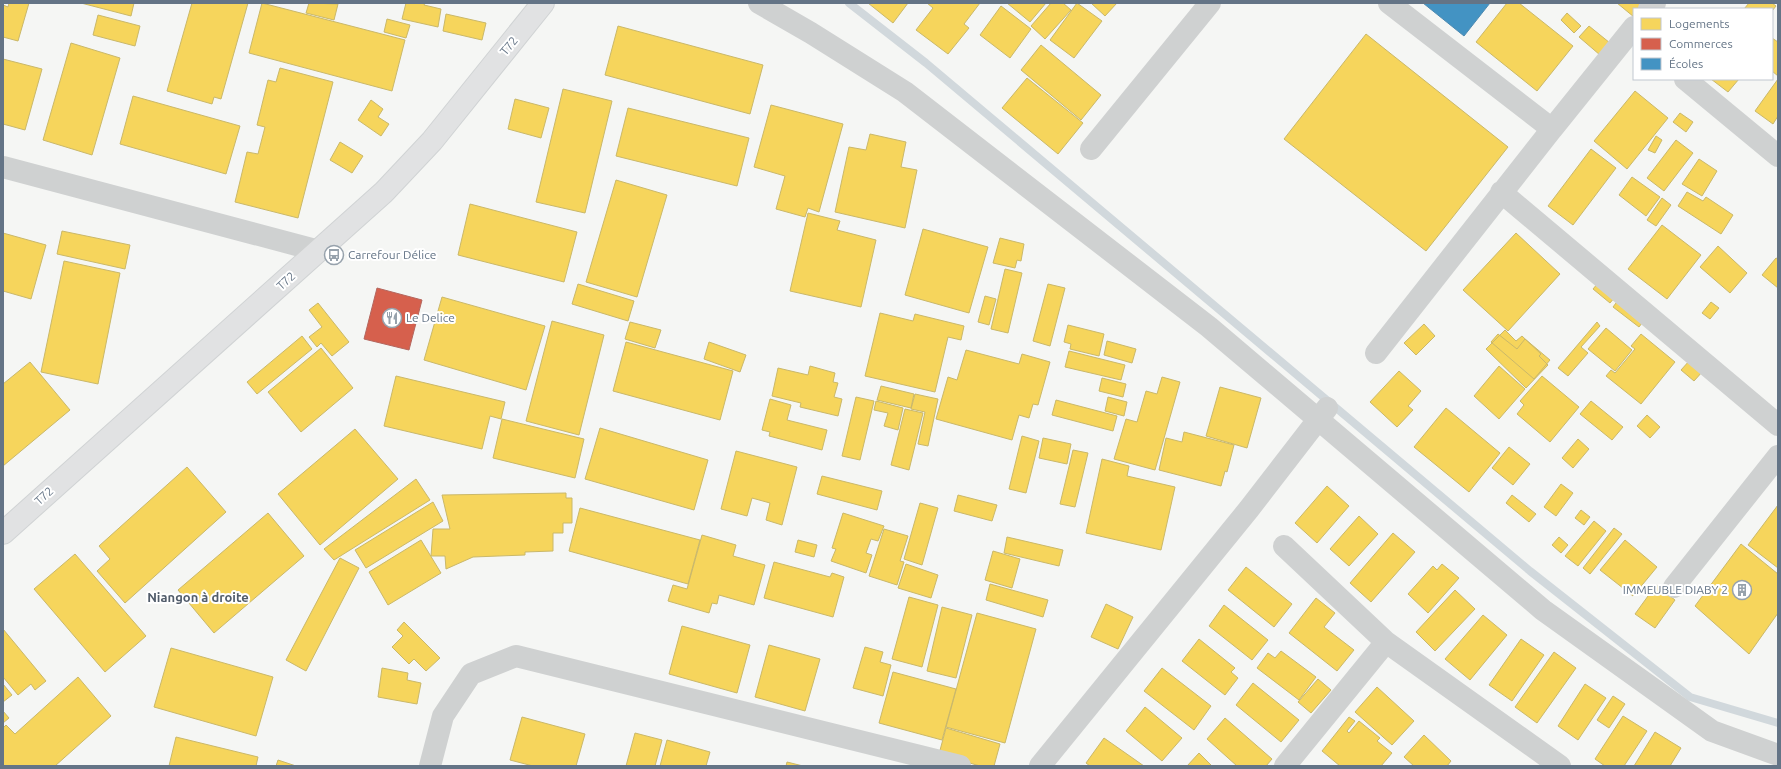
<svg xmlns="http://www.w3.org/2000/svg" width="1781" height="769" viewBox="0 0 1781 769" font-family="Ubuntu,sans-serif">
<style>
.homes{fill:#f6d55c;stroke:#cab869}
.shops{fill:#d6604d;stroke:#b4665e}
.schools{fill:#4393c3;stroke:#4d8ab1}
.lines{fill:none;stroke-linecap:round;stroke-linejoin:round}
.stream{stroke:#d1d8dc;stroke-width:8}
.secondary-casing{stroke:#d0d3d4;stroke-width:24}
.street{stroke:#cfd1d1;stroke-width:22}
.secondary{stroke:#e1e2e3;stroke-width:22}
.labels{text-anchor:middle;stroke-width:4;stroke-linejoin:round;paint-order:stroke}
.street-label{font-size:12px;fill:#647486;stroke:#fff}
.poi-label{font-size:12px;fill:#647486;stroke:#fff;text-anchor:start}
.neighbourhood-label{font-size:13px;font-weight:bold;fill:#525d6b;stroke:#fff}
</style>
<rect width="100%" height="100%" fill="#f5f6f4"/>
<!-- homes -->
<path class="homes" d="M9,3h20l-11,38 -15,-4v-32l5,2z
M81,3h53l-3,13z
M192,3h56l-27,96 -7,-2 -2,7 -45,-13z
M262,3l143,37 -13,51 -143,-38z
M309,3l29,1 -4,16 -28,-7z
M406,3h19l-1,2 17,4 -3,18 -36,-8z
M868,3h40l-15,20z
M927,3h53l-16,21 5,4 -21,26 -32,-24 17,-22z
M1007,3h39l-16,19z
M1051,3h12l8,7 -26,29 -14,-13z
M1077,3l25,18 -28,37 -24,-18z
M1091,3h26l-12,13z
M1507,3h12l54,43 -36,45 -61,-49z
M1617,3h29l-5,6h-7v8z
M1749,3h23l4,3 -4,5v-2h-28z
M1001,6l30,23 -21,29 -30,-23z
M1567,13l14,13 -7,7 -13,-13z
M446,14l40,9 -4,17 -39,-9z
M98,15l42,11 -5,20 -42,-11z
M387,19l23,6 -4,13 -22,-6z
M618,26l145,39 -13,49 -145,-39z
M1589,26l21,17 -10,12 -21,-18z
M1366,34l142,113 -82,104 -142,-112z
M1772,38l6,4v34l-6,-5z
M71,43l49,15 -28,97 -49,-15z
M1041,45l60,50 -20,25 -60,-50z
M3,59l39,10 -17,61 -22,-6z
M280,68l53,14 -35,136 -63,-16 12,-50 11,2 7,-27 -8,-2 11,-45 8,2z
M1027,78l56,45 -25,31 -56,-46z
M1711,79h28l-11,13z
M1778,79v37l-5,8 -18,-13z
M563,89l49,12 -27,112 -49,-11z
M1635,91l33,27 -41,51 -33,-28z
M133,96l107,30 -14,48 -106,-30z
M515,99l34,9 -8,30 -33,-9z
M371,100l12,9 -5,8 11,7 -8,12 -23,-16z
M771,105l72,19 -24,88 -11,-4 -3,9 -29,-8 9,-33 -31,-9z
M628,108l121,30 -12,48 -121,-30z
M1680,113l13,9 -7,10 -13,-10z
M870,134l36,8 -5,25 16,3 -12,58 -70,-16 14,-65 17,3z
M1656,136l6,4 -7,13 -7,-3z
M1676,140l17,13 -29,38 -17,-13z
M340,142l23,14 -11,17 -22,-13z
M1591,149l25,19 -43,57 -25,-19z
M1699,159l18,12 -15,25 -20,-12z
M1632,177l28,20 -14,19 -27,-21z
M616,180l51,15 -30,102 -51,-15z
M1687,192l16,9 3,-4 27,18 -12,19 -43,-28z
M1662,198l9,7 -15,21 -9,-6z
M470,204l107,28 -13,50 -106,-27z
M808,213l32,8 -3,9 39,10 -15,67 -71,-16z
M1662,225l39,30 -34,44 -39,-30z
M923,229l65,18 -19,66 -64,-18z
M62,231l68,14 -5,24 -68,-15z
M3,233l43,12 -15,54 -28,-8z
M1516,233l44,41 -52,57 -45,-41z
M1000,238l24,6 -3,17 -4,-1 -2,8 -22,-5z
M1718,246l29,27 -17,20 -30,-26z
M1776,258l2,1v29l-16,-13z
M64,261l56,12 -22,111 -57,-12z
M1005,269l17,4 -14,60 -17,-4z
M1598,283l17,14 -5,6 -17,-14z
M578,284l56,17 -6,20 -56,-17z
M1048,284l17,4 -15,58 -17,-5z
M985,296l11,3 -7,26 -11,-3z
M442,297l103,29 -19,64 -102,-30z
M1619,299l26,20 -6,8 -26,-20z
M1711,302l8,6 -9,11 -8,-6z
M318,303l31,39 -17,14 -11,-13 -4,4 -8,-10 13,-10 -13,-17z
M880,313l33,8 2,-7 49,12 -3,14 -13,-3 -13,55 -70,-16z
M552,321l52,14 -25,100 -53,-14z
M630,322l31,8 -6,18 -30,-9z
M1597,322l3,4 -19,21 7,6 -20,23 -10,-8z
M1424,324l11,12 -19,19 -12,-12z
M1068,325l36,9 -5,22 -29,-7 1,-5 -7,-2z
M1606,328l26,22 -17,21 -27,-22z
M1505,330l11,11 6,-5 19,18 -2,2 9,9 -22,23 -40,-39z
M1498,334l19,15 8,-10 25,21 -16,19 -43,-37z
M1641,334l34,28 -34,42 -35,-28 5,-6 4,3 20,-24 -4,-3z
M302,336l10,13 -55,45 -10,-12z
M1107,341l29,8 -4,14 -28,-8z
M626,342l107,29 -13,49 -107,-29z
M709,342l37,13 -6,17 -36,-13z
M321,348l32,40 -52,44 -33,-40z
M966,350l53,14 3,-10 28,8 -12,43 -5,-1 -4,14 -10,-3 -7,25 -76,-21 12,-42 9,3z
M1069,351l56,14 -4,15 -56,-13z
M1690,360l13,11 -9,10 -13,-11z
M30,362l40,48 -67,56v-82z
M810,366l25,7 -2,9 5,1 -4,14 8,2 -4,17 -38,-9 1,-4 -29,-7 6,-28 30,7z
M1499,366l26,23 -26,30 -25,-23z
M1399,371l22,20 -13,15 5,4 -16,17 -27,-25z
M396,376l109,26 -4,17 -11,-3 -8,33 -98,-23z
M1542,376l37,31 -29,35 -33,-28 7,-9 -4,-4z
M1162,377l18,5 -25,88 -41,-11 12,-40 11,3 9,-31 11,3z
M1102,378l24,6 -3,13 -24,-6z
M881,386l33,8 -3,14 -34,-8z
M1220,387l41,11 -14,50 -41,-12z
M915,394l23,5 -10,47 -10,-2 7,-32 -14,-3z
M856,397l18,4 -14,59 -18,-4z
M1108,397l19,5 -3,14 -19,-5z
M770,399l21,6 -4,15 40,10 -5,20 -53,-14 1,-4 -8,-2z
M1056,400l61,16 -4,15 -61,-16z
M876,401l27,7 -5,22 -14,-4 4,-13 -14,-3z
M1591,401l32,26 -11,13 -32,-26z
M1446,408l54,45 -31,39 -55,-45z
M905,409l18,4 -14,57 -18,-5z
M1647,415l13,12 -10,11 -13,-12z
M502,419l82,20 -9,39 -82,-20z
M600,428l108,32 -14,50 -109,-31z
M355,429l43,50 -78,66 -42,-51z
M1184,432l50,13 -7,27 -2,-1 -4,15 -62,-16 7,-32 16,4z
M1022,436l17,5 -13,52 -17,-4z
M1043,438l28,6 -4,20 -28,-6z
M1578,439l11,10 -16,19 -11,-10z
M1509,447l21,17 -17,21 -21,-17z
M1073,450l15,3 -13,54 -15,-3z
M736,451l61,16 -15,58 -16,-5 4,-17 -18,-5 -5,18 -26,-7z
M1102,459l27,7 -2,10 48,11 -14,63 -75,-17z
M187,467l39,45 -101,91 -28,-32 13,-12 -11,-13z
M822,476l60,15 -5,19 -60,-16z
M416,479l14,21 -96,60 -10,-11z
M1561,484l12,9 -17,23 -12,-9z
M1327,486l22,20 -32,37 -22,-20z
M566,493v5h6v25h-9v10h-10v18l-28,1v3l-52,2 -27,12 -1,-13h-14l2,-27h17l-8,-34z
M958,495l39,10 -5,16 -38,-10z
M1512,495l24,19 -7,8 -23,-19z
M433,502l10,19 -77,47 -11,-18z
M920,503l18,5 -16,57 -18,-6z
M1778,505v63l-30,-23z
M580,508l120,32 -12,44 -119,-33z
M1581,510l9,7 -6,8 -9,-7z
M268,513l36,43 -90,77 -36,-43z
M843,513l41,13 -6,15 -7,-2 -5,14 6,2 -6,18 -35,-12 5,-12 -4,-1z
M1359,516l19,18 -29,32 -19,-17z
M1594,521l12,10 -28,35 -13,-10z
M1614,528l8,6 -32,40 -7,-6z
M884,529l24,7 -8,25 4,1 -7,23 -28,-9z
M1393,533l22,19 -44,50 -21,-19z
M702,535l34,10 -3,11 32,9 -11,40 -35,-10 -2,9 -5,-1 -3,10 -41,-12 5,-16 14,4z
M1007,537l56,13 -4,16 -55,-13z
M1559,537l9,8 -7,8 -9,-8z
M421,540l20,33 -53,32 -19,-33z
M798,540l19,5 -3,12 -19,-5z
M1625,540l32,27 -24,29 -33,-26z
M1741,544l37,30v39l-29,41 -54,-48z
M993,551l27,8 -8,29 -27,-8z
M75,554l71,82 -41,36 -71,-83z
M340,558l19,10 -53,103 -20,-11z
M774,562l56,15 2,-4 12,4 -11,40 -69,-19z
M906,564l32,11 -7,23 -33,-10z
M1442,564l17,14 -31,35 -20,-19 25,-28 4,4z
M1246,567l46,37 -18,23 -46,-37z
M990,584l58,16 -5,17 -57,-17z
M1656,585l19,15 -20,28 -20,-14z
M1455,590l20,19 -40,42 -19,-19z
M909,597l29,8 -16,62 -30,-8z
M1316,598l19,15 -11,14 30,23 -17,21 -48,-38z
M1106,604l27,13 -15,32 -27,-12z
M1224,605l44,35 -16,20 -43,-34z
M942,607l30,8 -16,63 -29,-7z
M977,613l59,16 -31,114 -59,-16z
M1483,615l24,20 -37,45 -25,-21z
M404,622l36,36 -14,13 -12,-12 -5,5 -17,-17 11,-11 -6,-6z
M682,626l68,19 -13,48 -68,-19z
M3,629l43,52 -11,9 -4,-6 -13,11 -15,-18z
M1199,639l36,29 -4,4 7,6 -13,17 -43,-34z
M1521,639l23,16 -32,46 -23,-16z
M769,645l51,14 -15,52 -50,-14z
M865,647l18,5 -3,10 11,3 -8,31 -30,-8z
M171,648l102,29 -17,59 -102,-29z
M1281,651l35,26 -17,23 -42,-32 11,-15 7,5z
M1554,652l22,16 -39,55 -22,-16z
M382,668l26,5 -1,7 14,3 -4,21 -39,-7z
M1162,668l49,38 -17,24 -50,-39z
M893,672l63,17 -14,51 -63,-17z
M78,677l33,39 -56,50h-52v-38l3,-3 9,9z
M1318,679l13,11 -20,23 -13,-11z
M1253,683l46,37 -18,22 -45,-37z
M3,684l9,11 -9,7z
M1585,684l21,14 -28,42 -20,-14z
M1377,687l37,34 -22,24 -37,-33z
M1613,696l12,8 -16,24 -12,-8z
M1145,707l37,31 -20,23 -36,-30z
M3,711l6,7 -6,5z
M1623,716l24,15 -23,35h-19l-10,-7z
M522,717l63,17 -9,32h-43l-23,-6z
M1349,717l6,4 -8,10 2,2 10,-12 21,17 -3,3 15,12 -11,13h-41l-18,-15z
M1225,718l47,41 -6,7h-29l-30,-27z
M946,728l54,16 -6,22h-14l-41,-12z
M1655,732l26,16 -11,18h-36z
M635,733l27,7 -7,26h-29z
M1424,735l27,26 -4,5h-33l-10,-9z
M176,737l82,20 -2,9h-87z
M1104,738l40,28h-54l-4,-3z
M667,740l43,12 -4,14h-46z
M1199,753l13,13h-25z
M278,760l18,6h-20z
M787,762l16,4h-17z"/>
<!-- shops -->
<path class="shops" d="M377,288l45,12 -13,50 -45,-11z"/>
<!-- schools -->
<path class="schools" d="M1423,3h67l-26,33z"/>
<g class="lines">
<!-- stream -->
<path class="stream" d="M849,3l77,60 604,508 160,126 88,26"/>
<!-- secondary casing -->
<g class="secondary-casing">
<path id="secondary" d="M3,533l381,-341 48,-51 111,-138"/>
</g>
<!-- street -->
<path class="street" d="M759,3l52,30 94,59 304,235 334,283 169,121 66,24
M1389,3l163,126 82,-102
M1649,9l6,-6
M1685,79l93,77
M1091,149l119,-146
M3,167l316,84
M1501,192l277,233
M1376,353l176,-224
M1284,546l102,96 174,124
M1674,587l104,-131
M430,766l13,-50 28,-42 45,-18 444,110
M1040,766l209,-257 78,-101
M1285,766l101,-124"/>
<!-- secondary -->
<use href="#secondary" class="secondary"/>
</g>
<!-- icons -->
<defs>
<g id="bus-ring" transform="scale(1)"><circle r="9.5" fill="#fff" stroke="#97a2ac" stroke-width="1.5"/><path d="M-5-6H5V4H4V6H2V4H-2V6H-4V4H-5ZM-3.5-4V0h7V-4ZM-3.5 1.2v1.5H-2V1.2ZM2 1.2v1.5H3.5V1.2Z" fill="#97a2ac"/></g>
<g id="restaurant-ring" transform="scale(1)"><circle r="9.5" fill="#fff" stroke="#97a2ac" stroke-width="1.5"/><path d="M-5-6h1v4h1v-4h1v4h1v-4h1v5L-1.5 .5V6h-2V.5L-5-1ZM5-6V6H3V1.5H1.5Q1.5-4 5-6Z" fill="#97a2ac"/></g>
<g id="building-ring" transform="scale(1)"><circle r="9.5" fill="#fff" stroke="#97a2ac" stroke-width="1.5"/><path d="M-4-6H4V6H1V3H-1V6H-4ZM-2.5-4.3h1.7v1.8h-1.7ZM.8-4.3h1.7v1.8H.8ZM-2.5-1h1.7V.8h-1.7ZM.8-1h1.7V.8H.8Z" fill="#97a2ac"/></g>
</defs>
<g fill-rule="evenodd">
<use href="#bus-ring" x="334" y="255"/>
<use href="#restaurant-ring" x="392" y="318"/>
<use href="#building-ring" x="1742" y="590"/>
</g>
<g class="labels">
<!-- street labels -->
<g class="street-label">
<text transform="translate(509 46) rotate(-51)" y="4">T72</text>
<text transform="translate(286 281) rotate(-42)" y="4">T72</text>
<text transform="translate(44 496) rotate(-42)" y="4">T72</text>
</g>
<!-- poi labels -->
<g class="poi-label">
<text x="348" y="259">Carrefour Délice</text>
<text x="406" y="322">Le Delice</text>
<text x="1728" y="594" text-anchor="end">IMMEUBLE DIABY 2</text>
</g>
<!-- neighbourhood labels -->
<g class="neighbourhood-label">
<text x="198" y="602">Niangon à droite</text>
</g>
</g>
<!-- border -->
<rect width="1781" height="769" fill="none" stroke="#647486" stroke-width="8"/>
<!-- legend -->
<rect x="1633" y="8" width="140" height="72" fill="#ffffff" stroke="#c1c7cf"/>
<rect x="1641" y="18" width="20" height="12" fill="#f6d55c" stroke="#c1c7cf"/>
<text x="1669" y="28" font-size="12" fill="#647486">Logements</text>
<rect x="1641" y="38" width="20" height="12" fill="#d6604d" stroke="#c1c7cf"/>
<text x="1669" y="48" font-size="12" fill="#647486">Commerces</text>
<rect x="1641" y="58" width="20" height="12" fill="#4393c3" stroke="#c1c7cf"/>
<text x="1669" y="68" font-size="12" fill="#647486">Écoles</text>
</svg>
